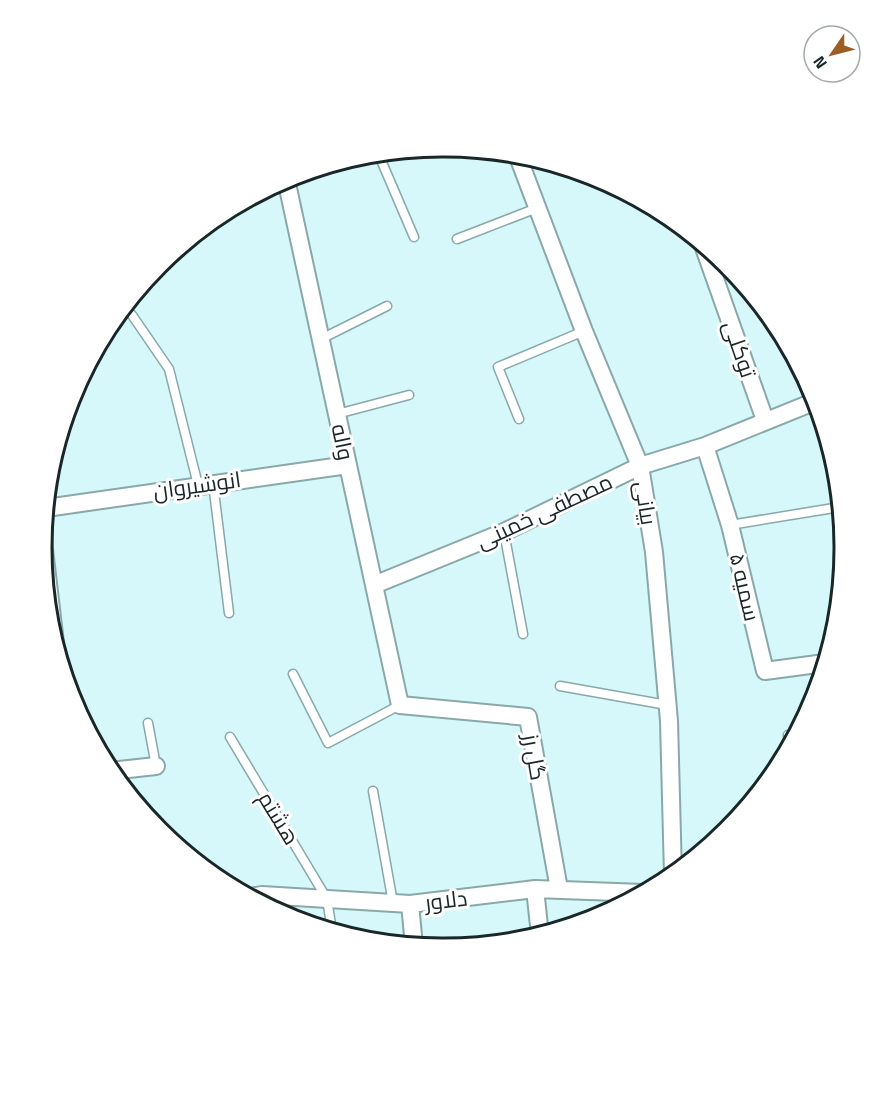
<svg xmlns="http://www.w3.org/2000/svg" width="886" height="1095" viewBox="0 0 886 1095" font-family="'Titillium Web',Cairo,sans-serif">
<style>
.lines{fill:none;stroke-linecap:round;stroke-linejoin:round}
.service-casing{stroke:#88a8aa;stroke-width:11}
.minor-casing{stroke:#88a8aa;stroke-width:20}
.service{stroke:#fff;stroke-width:8}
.minor{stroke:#fff;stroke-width:16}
.labels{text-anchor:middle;stroke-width:6;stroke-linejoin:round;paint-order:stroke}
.street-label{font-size:22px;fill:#1a2728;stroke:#fff}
.rim{fill:none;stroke:#1a2728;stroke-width:3}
</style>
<rect width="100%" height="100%" fill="#d7f8fb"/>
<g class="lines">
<!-- service casing -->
<g class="service-casing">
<path id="service" d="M378,153l36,84
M457,239l80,-31
M132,315l37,54 29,116
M321,339l66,-33
M337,414l72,-19
M519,419l-21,-52 86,-36
M213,483l16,130
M730,525l110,-18
M504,532l19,102
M293,674l35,69 72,-38
M560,686l107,19
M148,723l8,43
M788,735l1,11
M230,737l97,162 5,32
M373,791l20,112"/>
</g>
<!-- minor casing -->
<g class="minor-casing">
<path id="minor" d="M517,154l67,177 56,135 14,86 15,169 4,154
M286,179l114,526 128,12 31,172
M703,245l62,175
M705,446l25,79 35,146 60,-8
M46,508l302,-43
M43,541l12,102
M374,585l130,-53 136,-66 65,-20 111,-45
M110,771l46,-5
M535,889l5,46
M250,897l12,-2 148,9 125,-15 108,4
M410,904l4,42"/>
</g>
<!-- service -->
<use href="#service" class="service"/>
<!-- minor -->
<use href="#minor" class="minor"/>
</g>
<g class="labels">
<!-- street labels -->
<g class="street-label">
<text transform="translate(740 349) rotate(71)" y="8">توکلی</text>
<text transform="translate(343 442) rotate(78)" y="8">واله</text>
<text transform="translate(197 485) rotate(-8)" y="8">انوشیروان</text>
<text transform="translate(646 503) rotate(81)" y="8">بیانی</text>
<text transform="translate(544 511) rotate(-25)" y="8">مصطفی خمینی</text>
<text transform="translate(745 587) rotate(77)" y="8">سمیه ۵</text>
<text transform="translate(535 757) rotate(80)" y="8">گل رز</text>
<text transform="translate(279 818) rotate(59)" y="8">هشتم</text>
<text transform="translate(446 900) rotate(-7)" y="8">دلاور</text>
</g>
</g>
<!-- crop -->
<path d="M0 0H886V1095H0ZM442 157H444A390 390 0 0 1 834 547V548A390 390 0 0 1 444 938H442A390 390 0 0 1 52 548V547A390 390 0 0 1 442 157Z" fill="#fff" fill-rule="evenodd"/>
<path class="rim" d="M442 157H444A390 390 0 0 1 834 547V548A390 390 0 0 1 444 938H442A390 390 0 0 1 52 548V547A390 390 0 0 1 442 157Z"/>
<!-- north arrow -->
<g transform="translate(832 54) rotate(235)"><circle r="28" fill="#ffffff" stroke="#a3a9a9" stroke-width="1.5"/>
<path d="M0-4.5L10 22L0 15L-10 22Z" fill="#9d5e24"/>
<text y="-9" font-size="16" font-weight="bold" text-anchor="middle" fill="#1a2728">N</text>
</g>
</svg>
